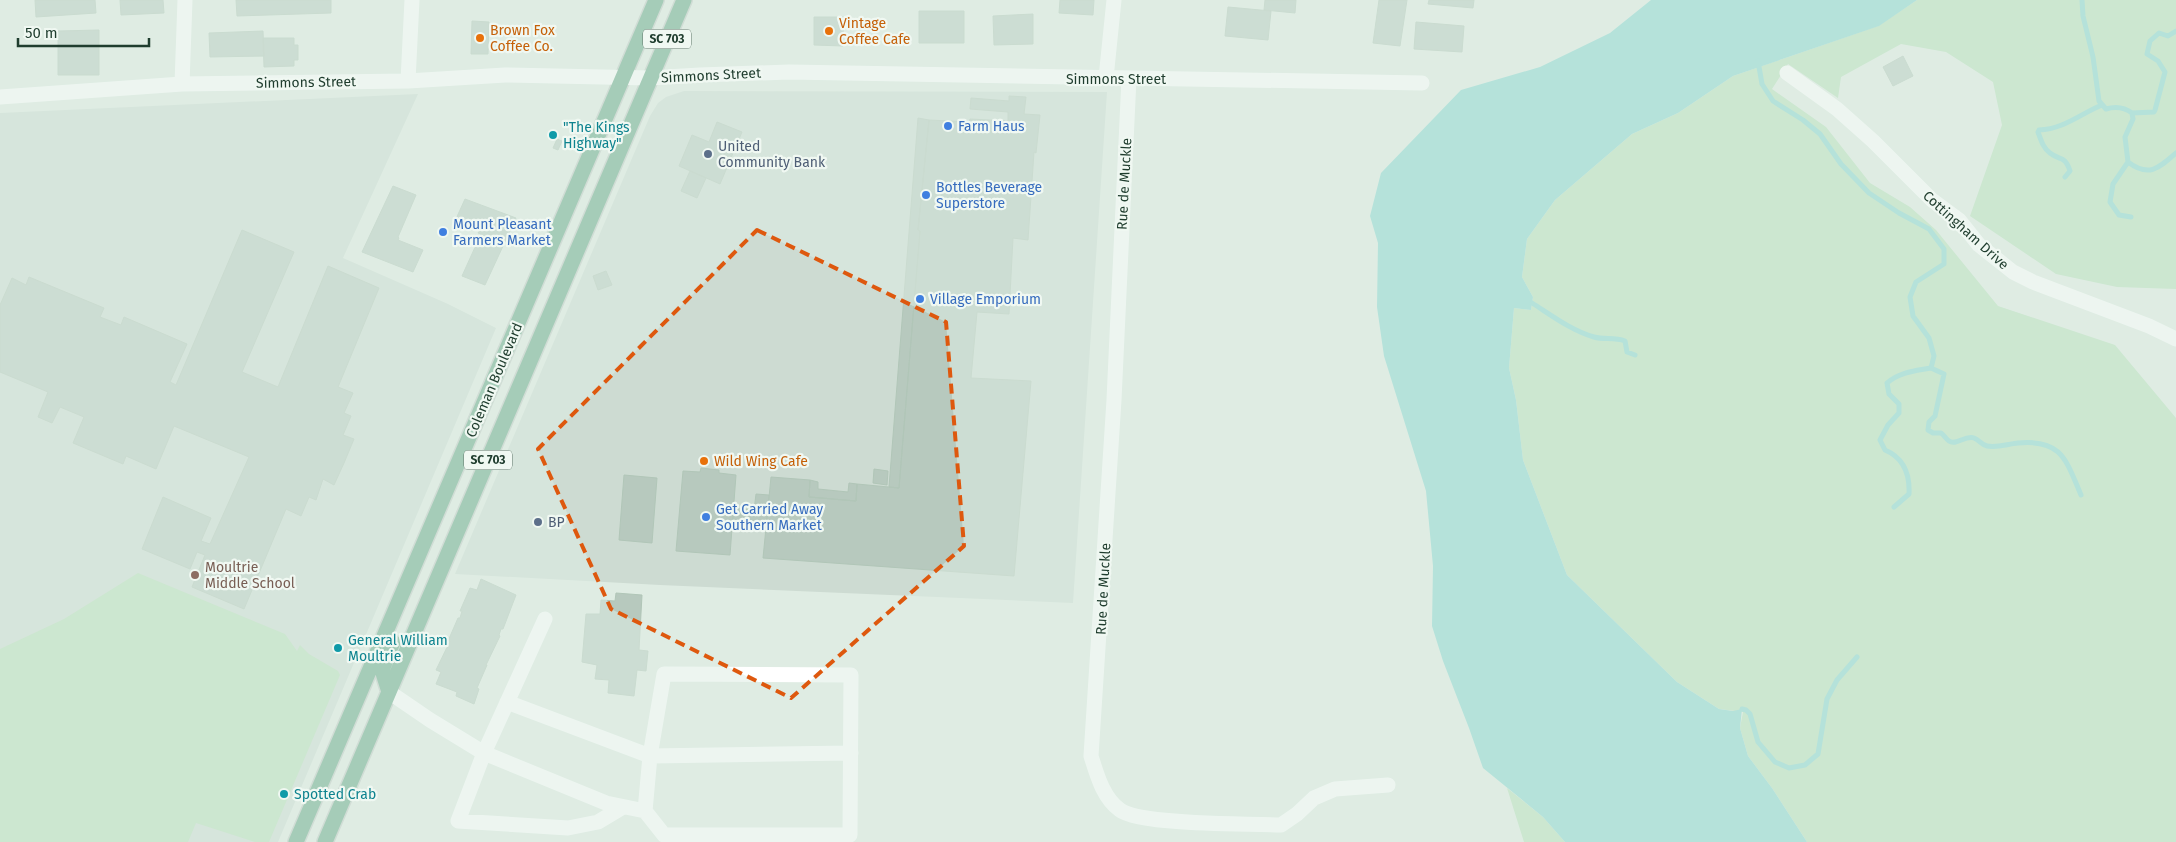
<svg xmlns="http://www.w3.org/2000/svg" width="2176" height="842" viewBox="0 0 2176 842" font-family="'Fira Sans',sans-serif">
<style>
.built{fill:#cddbd2}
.green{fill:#b6dfb8}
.water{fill:#83d5cf}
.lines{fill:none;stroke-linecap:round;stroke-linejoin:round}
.stream{stroke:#83d5cf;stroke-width:5}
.building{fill:#b7c9be;stroke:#b1c6b8}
.primary-casing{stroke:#c0c9c4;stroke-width:18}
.minor{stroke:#fff;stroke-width:15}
.primary{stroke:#60a483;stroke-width:15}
.marked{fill:none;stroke:#de580e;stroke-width:4;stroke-dasharray:10 6;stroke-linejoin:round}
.food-dot{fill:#e8710a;stroke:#f0f8f2;stroke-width:2}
.shop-dot{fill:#3f7fe0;stroke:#f0f8f2;stroke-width:2}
.culture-dot{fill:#0f9aa8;stroke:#f0f8f2;stroke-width:2}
.service-dot{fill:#5c6f8a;stroke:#f0f8f2;stroke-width:2}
.education-dot{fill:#8d6e63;stroke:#f0f8f2;stroke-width:2}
.labels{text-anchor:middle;stroke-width:4.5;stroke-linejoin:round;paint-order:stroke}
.shield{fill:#f0f8f2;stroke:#5e7569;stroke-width:1}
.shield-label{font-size:12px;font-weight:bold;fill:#1f3d2e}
.food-label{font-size:14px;fill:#c56008;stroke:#f0f8f2;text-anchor:start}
.street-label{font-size:14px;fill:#1f3d2e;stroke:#f0f8f2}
.shop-label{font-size:14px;fill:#366cbe;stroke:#f0f8f2;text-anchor:start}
.culture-label{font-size:14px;fill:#0d838f;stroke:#f0f8f2;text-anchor:start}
.service-label{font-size:14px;fill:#4e5e75;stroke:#f0f8f2;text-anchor:start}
.education-label{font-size:14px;fill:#785e54;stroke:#f0f8f2;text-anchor:start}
</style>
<rect width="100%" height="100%" fill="#dfece3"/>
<!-- built -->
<path class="built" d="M684,91l423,1 -34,511 -413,-18 -205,-11 195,-458 8,-13 8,-6z
M418,94l-75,164 105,46 48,24 -218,514h-278v-729z"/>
<!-- green -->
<path class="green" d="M1917,0h259v289l-59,-2 -61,-13 -86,-58 32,-91 -9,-43 -47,-30 -45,-8 -60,33 -3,21 -50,-34 -16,25 54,38 44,56 40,24 26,23 62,76 117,39 61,73v424h-369l-35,-54 -24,-32 -8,-28 3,-16 -24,-3 -42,-27 -110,-107 -44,-115 -7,-60 -7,-32 5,-60 17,2 2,-13 -11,-20 5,-38 28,-39 77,-66 46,-21 55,-37 145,-50z
M138,573l147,61 12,17 3,-6 9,9 29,17 2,4 -71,167h-14l-59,-19 -8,19h-188v-193l64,-30z
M1507,788l36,29 22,25h-41z"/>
<!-- water -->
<path class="water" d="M1651,0h266l-38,26 -146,50 -55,37 -46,21 -77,66 -28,39 -5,38 11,20 -2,13 -17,-2 -5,60 7,32 7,60 44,115 110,107 42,27 14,2 9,-2 -2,19 8,28 24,32 35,54h-242l-22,-25 -60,-49 -14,-40 -26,-67 -11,-35 1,-60 -7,-75 -42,-135 -7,-49 1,-64 -8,-27 11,-43 80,-83 79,-23 70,-34z"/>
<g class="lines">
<!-- stream -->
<path class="stream" d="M2082,0l1,16 10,41 6,44 7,8c10,-3 18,-2 26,4l1,6 -8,18 3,25c21,16 31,6 48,-9
M1758,61l4,23 11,17 30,19 17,14 21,30 28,29 30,20 30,16 15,20v15l-28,18 -6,15 3,19 16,22 5,18 -3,12 13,6 -9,42 -6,6 -1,8 5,3h8c3,2 5,6 8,8 7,5 16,-6 25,-3 5,2 8,7 13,8 11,2 20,-2 31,-3 44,-4 48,17 63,52
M2132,113l22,-1 1,-2 10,-38 -7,-11 -11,-7 3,-13 9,-8 9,3 8,-5
M2128,162l-15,22 -3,18 9,13 12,2
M2065,177l5,-6c-5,-16 -10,-10 -20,-18 -7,-5 -9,-13 -12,-21l1,-2c25,-1 41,-16 63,-25
M1532,303c19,12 40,28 62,34 10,3 20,0 31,4l2,11 8,3
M1894,507l15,-13c1,-20 -5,-36 -24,-44l-5,-10 8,-15 11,-12v-9l-10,-10 -2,-11c12,-11 28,-12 44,-15
M1742,709l4,1 4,4 8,28 17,20 14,6 16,-3 13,-11 9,-55 10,-19 20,-23"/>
</g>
<!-- building -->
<path class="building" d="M35,0h60l1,13 -60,4z
M120,0h43l1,13 -43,2z
M236,0h95v13l-94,3z
M1060,0h34l-1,15 -34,-2z
M1265,0h31l-1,13 -31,-3z
M1379,0h28l-7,46 -27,-3z
M1429,0h45l-1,8 -45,-4z
M1228,7l43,4 -3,29 -43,-4z
M919,11h45v32h-45z
M1033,14v30l-39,1 -1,-29z
M814,17h30l-1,29 -29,-1z
M472,21l17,1 -1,32h-17z
M1416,22l48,4 -2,26 -48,-3z
M99,30v45h-41v-44z
M263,31l1,25 -54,1 -1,-24z
M263,38h31v7h4v15h-4v6l-30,1z
M1903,56l10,20 -20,10 -10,-19z
M1009,96l17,1 -2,17 16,1 -4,38 -2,-1 -6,88 -15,-2 -4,76 -32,-2 -6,66 60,3 -17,195 -251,-18 8,-81 39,3 -1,17 47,4 1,-17 42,4 21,-257 -2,-1 11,-110 40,2 1,-3 38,2v-9l-38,-3 1,-11 38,3z
M918,118l11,2 -11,110 2,1 -21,257 -10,-1z
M717,122l25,10 -22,52 -41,-18 13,-31 17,7z
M557,139l5,2 -4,9 -5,-2z
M690,171l16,7 -9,20 -16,-7z
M393,186l23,9 -18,42 1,1 -1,2 25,10 -10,22 -51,-20z
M465,199l51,19 -31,67 -23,-9 19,-42 -3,-1 2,-3 -25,-9z
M242,230l52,22 -52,120 36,15 50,-121 51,22 -41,99 15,6 -9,20 7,3 -8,19 11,4 -10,24 -10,22 -11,-6 -7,21 -7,-3 -8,19 -15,-7 -42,100 -52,-22 13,-32 -8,-3 -7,17 -48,-20 21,-52 48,21 -10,23 9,3 39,-87 -75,-31 -18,43 -30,-13 -3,8 -50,-21 11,-26 -24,-10 -8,16 -14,-6 10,-25 -48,-20v-67l12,-27 14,7 3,-8 75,31 -4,9 21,8 3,-8 63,27 -17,38 6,3z
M606,271l6,14 -14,5 -5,-14z
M701,468l18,2v3l17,2 -6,80 -54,-4 7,-80 17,1z
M874,469l14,2 -1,14 -14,-2z
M624,475l33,3 -5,65 -33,-3z
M810,480l8,2v7l30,3 1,-9 8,1 -1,17 -47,-4z
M756,494l13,1 -3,33 -34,-2 2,-18 20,2z
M481,579l35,16 -13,34h-2l-2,6 1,1 -14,29h1l-10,23 2,1 -5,15 -18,-8 1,-4 -21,-8 5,-12 -5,-2 14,-29h-2l10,-23h2l2,-7h-2l10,-23 7,2z
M616,593l26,2 -3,55 9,1 -2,20 -9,-1 -3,26 -26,-3 1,-13 -14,-1 2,-14 -15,-3 4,-48h14l1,-14 14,1z"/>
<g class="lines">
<!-- primary casing -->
<g class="primary-casing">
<path id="primary" d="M389,692l-7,-22 11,-28
M296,842l360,-842
M325,842l359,-842"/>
</g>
<!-- minor -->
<path class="minor" d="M1787,73l50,36 36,32 59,59 27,20 20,25 34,27 20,10 116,44 27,13
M1106,78l8,-78
M1129,78l-15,322 -23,356c6,19 12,42 29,54 19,15 131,14 161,15l16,-11 17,-16 21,-9 53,-4
M408,81l4,-81
M182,84l3,-84
M0,97l182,-13 226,-3 97,-6 145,3 50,-3 89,-3 633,11
M389,692l41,28 54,33 61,-134
M507,702l143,54 14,-82 187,1 -1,160h-186l-19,-24 -39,-8 -122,-50 -26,68 110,7 30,-6 25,-15
M645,811l5,-55 201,-3"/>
<!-- primary -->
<use href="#primary" class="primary"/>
</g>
<!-- marked area -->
<path d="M0 0H2176V842H0ZM757,230l189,92 18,224 -173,152 -180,-89 -73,-160z" fill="#dfece3" fill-opacity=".55" fill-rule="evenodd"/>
<path class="marked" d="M757,230l189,92 18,224 -173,152 -180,-89 -73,-160z"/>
<!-- markers -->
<g class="food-dot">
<circle cx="829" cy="31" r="5"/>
<circle cx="480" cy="38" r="5"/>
<circle cx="704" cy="461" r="5"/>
</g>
<g class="shop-dot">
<circle cx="948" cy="126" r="5"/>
<circle cx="926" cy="195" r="5"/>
<circle cx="443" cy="232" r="5"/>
<circle cx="920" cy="299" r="5"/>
<circle cx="706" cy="517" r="5"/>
</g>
<g class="culture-dot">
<circle cx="553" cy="135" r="5"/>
<circle cx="338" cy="648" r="5"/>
<circle cx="284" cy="794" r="5"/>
</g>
<g class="service-dot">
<circle cx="708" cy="154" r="5"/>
<circle cx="538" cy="522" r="5"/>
</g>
<circle class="education-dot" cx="195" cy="575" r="5"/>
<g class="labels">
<!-- shield labels -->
<g class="shield">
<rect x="643" y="29.5" width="48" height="19" rx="4"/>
<rect x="464" y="450.5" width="48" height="19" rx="4"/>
</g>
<g class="shield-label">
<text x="667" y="43">SC 703</text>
<text x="488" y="464">SC 703</text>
</g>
<!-- food labels -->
<g class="food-label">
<text x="839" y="28">Vintage<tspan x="839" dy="16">Coffee Cafe</tspan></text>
<text x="490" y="35">Brown Fox<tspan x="490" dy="16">Coffee Co.</tspan></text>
<text x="714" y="466">Wild Wing Cafe</text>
</g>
<!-- street labels -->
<g class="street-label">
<text transform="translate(711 75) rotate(-3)" y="5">Simmons Street</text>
<text x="1116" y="84">Simmons Street</text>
<text transform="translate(306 82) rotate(-1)" y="5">Simmons Street</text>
<text transform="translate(1124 184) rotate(-87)" y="5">Rue de Muckle</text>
<text transform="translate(1966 230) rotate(42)" y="5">Cottingham Drive</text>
<text transform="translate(494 380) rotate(-67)" y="5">Coleman Boulevard</text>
<text transform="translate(1103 589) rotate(-87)" y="5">Rue de Muckle</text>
</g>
<!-- shop labels -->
<g class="shop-label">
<text x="958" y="131">Farm Haus</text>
<text x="936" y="192">Bottles Beverage<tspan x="936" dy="16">Superstore</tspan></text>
<text x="453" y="229">Mount Pleasant<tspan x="453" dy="16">Farmers Market</tspan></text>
<text x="930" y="304">Village Emporium</text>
<text x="716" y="514">Get Carried Away<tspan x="716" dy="16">Southern Market</tspan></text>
</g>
<!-- culture labels -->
<g class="culture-label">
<text x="563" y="132">"The Kings<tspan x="563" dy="16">Highway"</tspan></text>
<text x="348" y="645">General William<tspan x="348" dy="16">Moultrie</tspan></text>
<text x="294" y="799">Spotted Crab</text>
</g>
<!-- service labels -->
<g class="service-label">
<text x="718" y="151">United<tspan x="718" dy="16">Community Bank</tspan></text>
<text x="548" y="527">BP</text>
</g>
<!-- education labels -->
<g class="education-label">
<text x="205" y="572">Moultrie<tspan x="205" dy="16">Middle School</tspan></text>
</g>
</g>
<!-- scale -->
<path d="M18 38v8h131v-8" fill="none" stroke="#1f3d2e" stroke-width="2.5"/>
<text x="25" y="38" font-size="15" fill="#1f3d2e" stroke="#f0f8f2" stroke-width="4" paint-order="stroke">50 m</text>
</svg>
